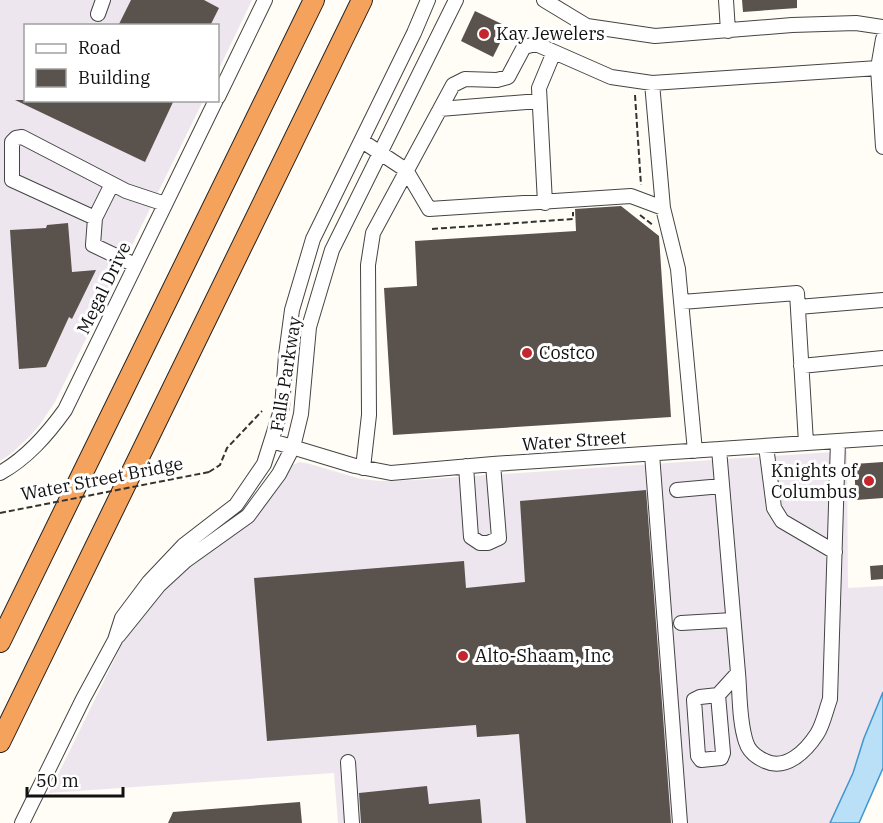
<svg xmlns="http://www.w3.org/2000/svg" width="883" height="823" viewBox="0 0 883 823" font-family="'IBM Plex Serif',serif">
<style>
.industrial{fill:#eee6ef}
.water{fill:#b9e0f7;stroke:#3f96cf;stroke-width:1.5}
.building{fill:#5a524d}
.lines{fill:none;stroke-linecap:round;stroke-linejoin:round}
.minor-casing{stroke:#444;stroke-width:16}
.highway-casing{stroke:#222;stroke-width:22}
.path{stroke:#333;stroke-width:2;stroke-dasharray:6 3;stroke-linecap:butt}
.minor{stroke:#fff;stroke-width:14}
.highway{stroke:#f5a25d;stroke-width:20}
.path-bridge{stroke:#333;stroke-width:2;stroke-dasharray:6 3;stroke-linecap:butt}
.poi-dot{fill:#c4262e;stroke:#fff;stroke-width:2}
.labels{text-anchor:middle;stroke-width:6;stroke-linejoin:round;paint-order:stroke}
.poi-label{font-size:18px;fill:#111;stroke:#fff;text-anchor:start}
.street-label{font-size:18px;fill:#111;stroke:#fff}
</style>
<rect width="100%" height="100%" fill="#fffdf5"/>
<!-- industrial -->
<path class="industrial" d="M0,0h252l-34,71v-45h-192v74l177,1 -148,301 -16,24 -10,11 -17,16 -12,8z
M847,451l1,137 35,-2v106l-19,46 -11,35 -23,50h-492l-4,-50 -285,20 72,-147 27,-40 23,-24 15,-13 60,-43 14,-16 32,-45 8,-3 10,2 51,15 19,2 35,-1z"/>
<!-- water -->
<path class="water" d="M883,692v76l-24,55h-29l23,-50 11,-35z"/>
<!-- building -->
<path class="building" d="M131,0h73l15,8 -9,18h-92z
M742,0h55v8l-54,4z
M475,11l33,16 -15,30 -32,-16z
M15,100h159l-29,62z
M621,206l38,30 12,181 -278,18 -9,-147 33,-2 -2,-45 161,-10 -1,-22z
M68,223l4,49 24,-2 -24,49 -3,-2 -23,50 -27,2 -9,-139 36,-2 1,-3z
M883,462v36l-27,2 -2,-36z
M646,490l25,333h-145l-7,-89 -42,3 -1,-12 -209,16 -13,-163 210,-17 2,27 59,-6 -5,-81z
M883,565v14l-12,1 -1,-14z
M427,786l2,18 51,-5 2,24h-121l-2,-30z
M300,802l2,21h-134l5,-11z"/>
<g class="lines">
<!-- minor casing -->
<g class="minor-casing">
<path id="minor" d="M544,0l43,26 68,10 137,-11 64,-2 27,4
M726,0l2,31
M98,14l5,-14
M883,39l-5,29 5,79
M652,83l11,125 15,61 17,182
M218,97l47,-97
M440,109l99,-8
M362,141l44,29 23,39 202,-13 32,12
M545,203l-6,-115 15,-36
M95,218l17,-34
M135,265l-42,-20 2,-27 -83,-38v-38l4,-4 6,-1 104,54 39,13
M682,302l115,-9 9,150
M798,307l85,-7
M801,366l82,-8
M272,441l83,25 36,7 102,-9 390,-26
M766,446l8,62 8,13 53,31
M652,454l28,369
M466,466l5,71 9,6h8l11,-5 -6,-74
M363,468l6,-53 -1,-150 5,-32 80,-148 12,-6 32,1 11,-3 16,-30 12,-3 75,33 41,6 226,-15
M0,473c27,-15 47,-38 65,-63l151,-310
M677,490l45,-4
M681,623l52,-3
M118,636l41,-51 26,-24 63,-45 31,-42 14,-27 8,-33 8,-87 23,-77 124,-250
M738,673c2,22 1,48 8,69 3,10 10,15 19,19 21,10 41,-10 52,-27 6,-9 9,-24 13,-35l8,-258
M718,695l5,58 -2,5 -20,2 -3,-4 -4,-56 6,-3 18,-2 20,-22 -19,-224
M348,762l4,61
M22,823l61,-124 32,-59 7,-22 27,-36 35,-37 52,-40 28,-41 18,-57 4,-52 6,-45 21,-71 101,-206 14,-33"/>
</g>
<!-- highway casing -->
<g class="highway-casing">
<path id="highway" d="M0,642l314,-642
M0,742l362,-742"/>
</g>
<!-- path -->
<path class="path" d="M635,95l6,90
M640,215l14,11
M432,229l141,-10v-7
M209,472l11,-7 7,-17 35,-37"/>
<!-- minor -->
<use href="#minor" class="minor"/>
<!-- highway -->
<use href="#highway" class="highway"/>
<!-- path-bridge -->
<path class="path-bridge" d="M0,513l209,-41"/>
</g>
<!-- markers -->
<g class="poi-dot">
<circle cx="484" cy="34" r="6"/>
<circle cx="527" cy="353" r="6"/>
<circle cx="869" cy="481" r="6"/>
<circle cx="463" cy="656" r="6"/>
</g>
<g class="labels">
<!-- poi labels -->
<g class="poi-label">
<text x="496" y="40">Kay Jewelers</text>
<text x="539" y="359">Costco</text>
<text x="857" y="477" text-anchor="end">Knights of<tspan x="857" dy="21">Columbus</tspan></text>
<text x="475" y="662">Alto-Shaam, Inc</text>
</g>
<!-- street labels -->
<g class="street-label">
<text transform="translate(104 288) rotate(-64)" y="6">Megal Drive</text>
<text transform="translate(286 374) rotate(-81)" y="6">Falls Parkway</text>
<text transform="translate(574 441) rotate(-4)" y="6">Water Street</text>
<text transform="translate(102 479) rotate(-11)" y="6">Water Street Bridge</text>
</g>
</g>
<!-- legend -->
<rect x="24" y="24" width="195" height="78" fill="#ffffff" stroke="#a0a0a0" stroke-width="1.5"/>
<rect x="36" y="44" width="30" height="9" fill="#ffffff" stroke="#a0a0a0" stroke-width="1.5"/>
<text x="78" y="54" font-size="18" fill="#111111">Road</text>
<rect x="36" y="69" width="30" height="18" fill="#5a524d" stroke="#a0a0a0" stroke-width="1.5"/>
<text x="78" y="84" font-size="18" fill="#111111">Building</text>
<!-- scale -->
<path d="M27 787v9h96v-9" fill="none" stroke="#111111" stroke-width="3"/>
<text x="36" y="787" font-size="18" fill="#111111" stroke="#ffffff" stroke-width="4.5" paint-order="stroke">50 m</text>
</svg>
